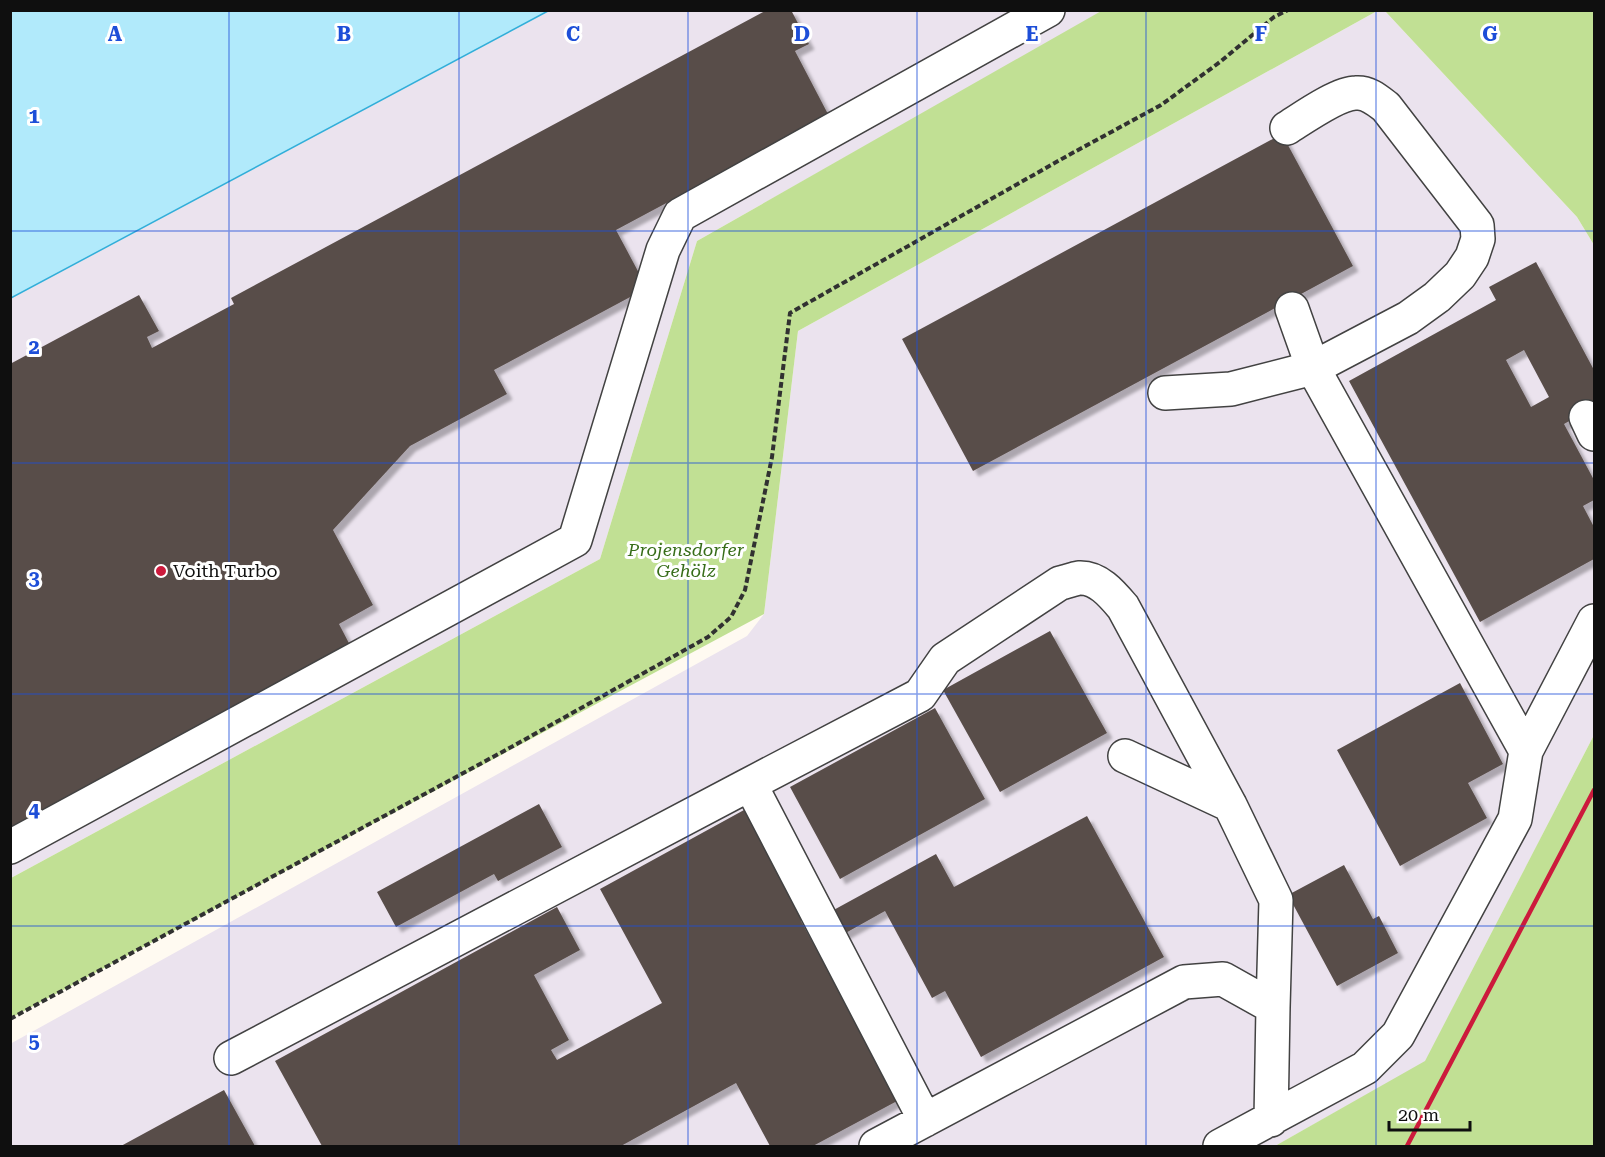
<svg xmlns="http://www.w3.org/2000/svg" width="1605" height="1157" viewBox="0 0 1605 1157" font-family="'Roboto Serif',serif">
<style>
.industrial{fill:#ebe3ee}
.forest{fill:#c1e094}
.water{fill:#b1eafb;stroke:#31aed9;stroke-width:1.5}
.building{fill:#594e4a;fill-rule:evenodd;filter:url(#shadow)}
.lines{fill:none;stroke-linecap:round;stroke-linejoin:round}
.minor-casing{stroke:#424242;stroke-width:36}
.path{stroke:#313131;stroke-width:4;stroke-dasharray:6 3;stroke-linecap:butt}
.minor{stroke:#fff;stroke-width:33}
.rail{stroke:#cc1a3c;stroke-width:4.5}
.grid{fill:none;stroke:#1d4ed8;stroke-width:1.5;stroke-opacity:0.55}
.poi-dot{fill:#cc1a3c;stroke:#fff;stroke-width:2}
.labels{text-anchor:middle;stroke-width:6;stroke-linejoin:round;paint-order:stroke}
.park-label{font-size:18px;font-style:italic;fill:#376d19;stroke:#fff}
.poi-label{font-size:18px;fill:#0f0f0f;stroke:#fff;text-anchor:start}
.grid-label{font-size:20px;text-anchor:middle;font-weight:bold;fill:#1d4ed8;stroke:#fff;stroke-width:6;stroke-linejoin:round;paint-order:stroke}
</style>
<defs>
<filter id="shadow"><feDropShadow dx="5.5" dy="5.5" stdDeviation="1.5" flood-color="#0004"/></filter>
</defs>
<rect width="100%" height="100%" fill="#fffaf1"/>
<!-- industrial -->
<path class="industrial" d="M548,11h555l-406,230 -97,318 -589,319v-580z
M1377,11h8l192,206 17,28v490l-169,327 -150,84h-1264l-1,-102 737,-408 17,-22 34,-283z"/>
<!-- forest -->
<path class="forest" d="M1103,10l274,1 -579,320 -34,283 -753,404v-140l589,-319 97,-318z
M1385,11h209v234l-17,-28z
M1594,735v411h-319l150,-85z"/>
<!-- water -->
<path class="water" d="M11,10h537v1l-537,287z"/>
<!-- building -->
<path class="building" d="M767,10h24l18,34 -14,7 34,65 -213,114 31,58 -153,82 13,24 -97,52 -77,84 40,75 -34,19 13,25 -342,183v-468l129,-69 20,36 -12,6 5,11 82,-44 -3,-6z
M1282,134l71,132 -380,205 -71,-132z
M1536,262l58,108v37l-30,17 30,56v20l-11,6 11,21v32l-114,63 -131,-241 147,-81 -7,-13zM1524,350l25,47 -18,10 -25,-47z
M1050,631l57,102 -107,59 -57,-102z
M1460,683l43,81 -35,19 19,35 -87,48 -63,-116z
M935,708l50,91 -145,80 -50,-92z
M539,804l23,43 -64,34 -4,-7 -98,53 -19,-35z
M744,810l59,109 -2,2 98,179 -86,46h-43l-34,-63 -115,63h-299l-47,-85 282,-154 23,43 -46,25 35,65 -18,10 6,10 105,-57 -62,-114z
M1087,816l77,141 -183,100 -36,-66 -13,7 -47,-87 -43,24 -12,-23 106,-58 18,33z
M1344,865l29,54 6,-3 19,37 -61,33 -49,-91z
M224,1090l31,56h-134z"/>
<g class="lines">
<!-- minor casing -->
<g class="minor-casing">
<path id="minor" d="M1165,393l66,-4 82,-21 95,-50 29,-21 23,-22 12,-18 6,-18 -1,-14 -91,-118c-9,-7 -18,-15 -30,-14 -18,0 -53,25 -69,35
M1586,417l8,17
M1526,751l68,-130
M1125,756l105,49
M750,784l170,-89 25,-36 115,-76c6,-1 13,-4 19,-5 19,-1 33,16 44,29l107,198 46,95 -3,107
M10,847l565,-307 88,-290 17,-35 368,-205
M231,1058l519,-274 175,336
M876,1146l308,-164 39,-3 50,28 -2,113
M1220,1146l145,-78 33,-33 117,-216 11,-68 -213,-383 -21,-59"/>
</g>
<!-- path -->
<path class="path" d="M10,1019l505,-274 193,-108 23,-20 14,-27 27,-133 18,-144 277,-157 94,-51 59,-43 54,-45 14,-7"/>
<!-- minor -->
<use href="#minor" class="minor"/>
<!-- rail -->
<path class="rail" d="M1407,1146l187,-356"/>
</g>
<!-- grid -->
<path class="grid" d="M229,10v1136M459,10v1136M688,10v1136M917,10v1136M1146,10v1136M1376,10v1136M10,231h1584M10,463h1584M10,694h1584M10,926h1584"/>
<!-- markers -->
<circle class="poi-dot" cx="161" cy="571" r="6"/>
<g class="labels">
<!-- park labels -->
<g class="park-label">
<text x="686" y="556">Projensdorfer<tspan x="686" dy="21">Gehölz</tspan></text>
</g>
<!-- poi labels -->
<g class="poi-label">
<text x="173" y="577">Voith Turbo</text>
</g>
</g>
<g class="grid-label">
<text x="115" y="41">A</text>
<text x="344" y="41">B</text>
<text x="573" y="41">C</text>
<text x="802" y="41">D</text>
<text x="1032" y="41">E</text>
<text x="1261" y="41">F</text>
<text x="1490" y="41">G</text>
<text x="34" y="123">1</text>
<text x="34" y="354">2</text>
<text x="34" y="585">3</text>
<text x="34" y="817">4</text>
<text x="34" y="1048">5</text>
</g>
<!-- border -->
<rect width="1605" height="1157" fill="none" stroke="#0f0f0f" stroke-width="24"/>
<!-- scale -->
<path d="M1389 1121v9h81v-9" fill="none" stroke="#0f0f0f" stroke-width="3"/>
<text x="1398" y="1121" font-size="18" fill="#0f0f0f" stroke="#ffffff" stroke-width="4.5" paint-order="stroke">20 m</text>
</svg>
